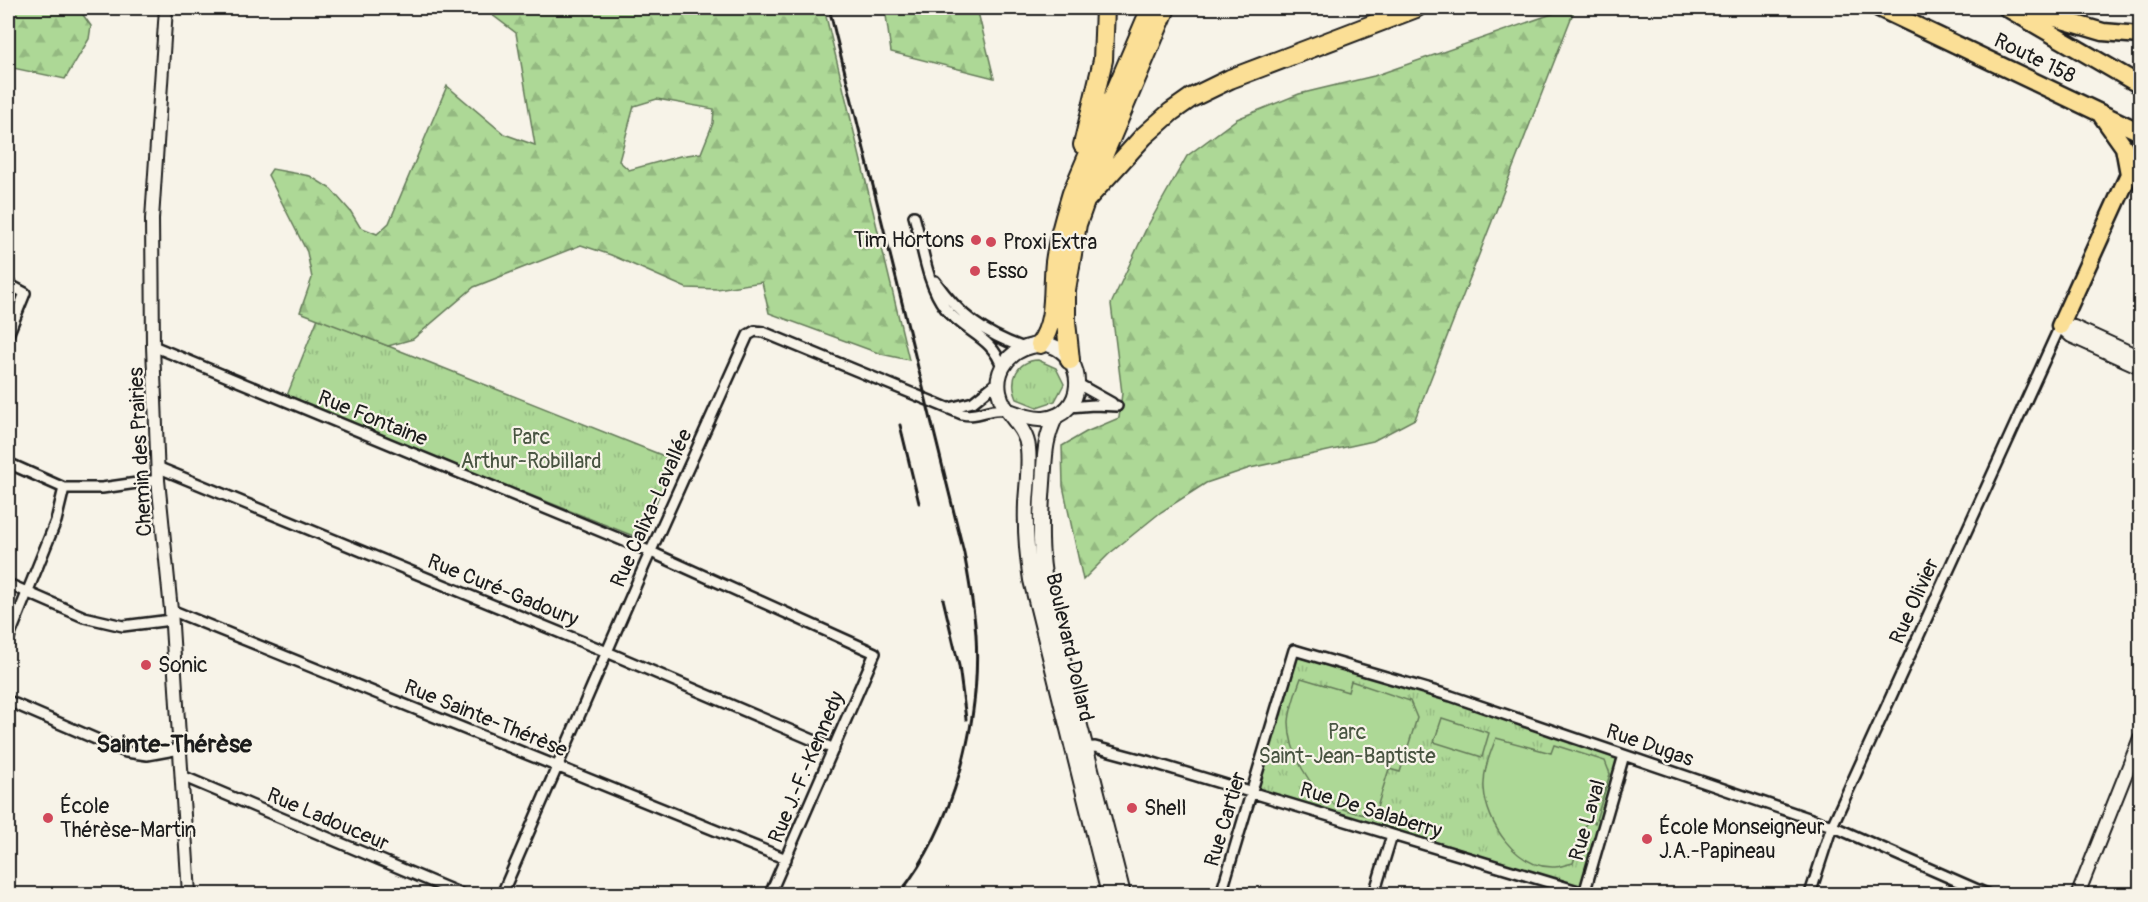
<svg xmlns="http://www.w3.org/2000/svg" width="2148" height="902" viewBox="0 0 2148 902" font-family="Pangolin,sans-serif">
<style>
.grass{fill:url(#grass-tufts);stroke:#647a59;stroke-width:1.5}
.forest{fill:url(#forest-firs);stroke:#647a59;stroke-width:1.5;fill-rule:evenodd}
.pitch{fill:#add896;stroke:#647a59;stroke-width:1.5}
.lines{fill:none;stroke-linecap:round;stroke-linejoin:round}
.minor-casing{stroke:#1c1c1c;stroke-width:14}
.tertiary-casing{stroke:#1c1c1c;stroke-width:16}
.secondary-casing{stroke:#1c1c1c;stroke-width:18}
.trunk-casing{stroke:#1c1c1c;stroke-width:21}
.motorway-casing{stroke:#1c1c1c;stroke-width:22}
.minor{stroke:#f7f3e8;stroke-width:9}
.tertiary{stroke:#f7f3e8;stroke-width:12}
.secondary{stroke:#f7f3e8;stroke-width:14}
.trunk{stroke:#fbdf96;stroke-width:16}
.motorway{stroke:#fbdf96;stroke-width:18}
.rail{stroke:#1c1c1c;stroke-width:3}
.poi-dot{fill:#d1495b;stroke:#f7f3e8;stroke-width:2}
.labels{text-anchor:middle;stroke-width:4.5;stroke-linejoin:round;paint-order:stroke}
.street-label{font-size:21px;fill:#1c1c1c;stroke:#f7f3e8}
.poi-label{font-size:21px;fill:#1c1c1c;stroke:#f7f3e8;text-anchor:start}
.park-label{font-size:21px;fill:#485441;stroke:#f7f3e8}
.quarter-label{font-size:24px;font-weight:bold;fill:#1c1c1c;stroke:#f7f3e8}
</style>
<defs>
<pattern id="grass-tufts" width="24" height="20" patternUnits="userSpaceOnUse" patternTransform="scale(1.5)"><rect width="24" height="20" fill="#add896"/><path d="M3 7l-1-3M5 7V3M7 7l1-3M15 17l-1-3M17 17v-4M19 17l1-3" fill="none" stroke="#94b981"/></pattern>
<pattern id="forest-firs" width="22" height="20" patternUnits="userSpaceOnUse" patternTransform="scale(1.5)"><rect width="22" height="20" fill="#add896"/><path d="M5 1l3.5 6h-7zM16 11l3.5 6h-7z" fill="#94b981"/></pattern>
</defs>
<rect width="100%" height="100%" fill="#f7f3e8"/>
<filter id="ink" filterUnits="userSpaceOnUse"><feTurbulence type="fractalNoise" baseFrequency=".0167" numOctaves="2"/><feDisplacementMap in="SourceGraphic" scale="12" xChannelSelector="R" yChannelSelector="G"/><feConvolveMatrix kernelMatrix="1 2 1 2 8 2 1 2 1" color-interpolation-filters="sRGB"/></filter>
<g filter="url(#ink)">
<!-- grass -->
<path class="grass" d="M318,318l356,142 -33,79 -355,-141z
M1038,360l18,8 8,16 -9,17 -18,6 -20,-8c-8,-19 -1,-38 21,-39z
M1294,650l330,105 -39,138 -333,-100z"/>
<!-- forest -->
<path class="forest" d="M8,8h62l11,4 10,14 -2,13 -24,40 -57,-12z
M483,8h341l85,352 -28,-6 -112,-41 -7,-31 -45,7 -31,-1 -75,-33 -30,-10 -107,42 -61,52 -25,7 -88,-34 12,-34 -5,-26 -39,-77 4,-6 38,7 21,13 20,23 9,15 17,7 12,-11 58,-137 57,48 31,11 -19,-112zM657,99l57,10 -1,14 -12,30 -21,3 -51,14 -10,-9 15,-55z
M885,8h92l17,70 -103,-26z
M1569,8h6l-160,411 -42,22 -123,27 -44,15 -45,29 -52,42 -26,26 -20,-94 -1,-40 24,-14 33,-14 3,-25 -11,-89 36,-77 40,-71 50,-37 62,-25 75,-18z"/>
<!-- pitch -->
<path class="pitch" d="M1301,678l47,14 3,-11 59,20 7,17 -17,54 -11,-3 -15,48c-13,-3 -28,-5 -39,-12 -26,-16 -46,-53 -46,-83 1,-15 7,-30 12,-44z
M1442,718l47,15 -7,24 -48,-15z
M1496,738l55,15 3,-8 51,16 5,13 -15,49 -8,-3 -14,43c-6,1 -12,4 -18,4 -39,2 -69,-44 -71,-79 -1,-18 6,-34 12,-50z"/>
<g class="lines">
<!-- minor casing -->
<g class="minor-casing">
<path id="minor" d="M914,216c9,30 12,67 31,92 19,24 48,29 57,59
M935,281c25,35 48,52 89,67
M8,284l17,9 -17,42
M153,346l498,206 224,101 -105,241
M1078,384l34,19
M1069,407l25,-2 23,1
M950,408l23,-6 26,-21
M8,463l56,25h38l56,-8
M157,467l450,185 227,97
M8,584l76,33 39,9 48,-6
M171,610l615,249
M8,640l48,-119 8,-33
M8,701l118,51 21,3 33,-6
M1081,748l14,-1 52,14 441,133
M182,776l279,118
M502,894l143,-330 103,-229 7,-4 8,1 199,82c18,4 26,-8 47,-3
M1221,894l73,-244 157,46 381,130 155,68
M1374,894l18,-59
M1584,894l40,-139
M1810,894l22,-68 228,-500"/>
</g>
<!-- tertiary casing -->
<g class="tertiary-casing">
<path id="tertiary" d="M166,8l-14,211 1,127 5,134 13,130 18,284
M2060,326l11,10 69,31
M2060,326l14,1 66,30
M2078,894l62,-156"/>
</g>
<!-- secondary casing -->
<g class="secondary-casing">
<path id="secondary" d="M1009,411c11,4 23,9 35,8 42,-4 44,-61 6,-74 -6,-2 -12,-1 -18,1 -22,5 -37,23 -33,46 4,22 27,33 29,56 2,18 -1,37 -2,55 -1,26 1,52 5,77l78,314
M1056,416c-12,24 -11,41 -13,67 -4,49 -3,82 8,130l72,281"/>
</g>
<!-- trunk casing -->
<g class="trunk-casing">
<path id="trunk" d="M1879,8l261,124
M2007,8l133,77
M2022,8l81,24 37,3
M2102,116l22,31 5,27
M2060,326l69,-152 11,-8"/>
</g>
<!-- motorway casing -->
<g class="motorway-casing">
<path id="motorway" d="M1083,145l20,-85 2,-52
M1084,202l60,-66 27,-24 20,-14 39,-19 186,-71
M1040,344c17,-23 12,-55 15,-82 3,-24 10,-46 17,-69l79,-185
M1070,360l-4,-38v-32l11,-66 15,-42 74,-174"/>
</g>
<!-- minor -->
<use href="#minor" class="minor"/>
<!-- tertiary -->
<use href="#tertiary" class="tertiary"/>
<!-- secondary -->
<use href="#secondary" class="secondary"/>
<!-- trunk -->
<use href="#trunk" class="trunk"/>
<!-- motorway -->
<use href="#motorway" class="motorway"/>
<!-- rail -->
<path class="rail" d="M829,8l135,545c5,27 10,54 12,82 5,88 -22,190 -77,259
M900,425l19,78
M943,599l16,67 7,53"/>
</g>
</g>
<!-- markers -->
<g class="poi-dot">
<circle cx="976" cy="240" r="6"/>
<circle cx="991" cy="242" r="6"/>
<circle cx="975" cy="271" r="6"/>
<circle cx="146" cy="665" r="6"/>
<circle cx="1132" cy="808" r="6"/>
<circle cx="48" cy="818" r="6"/>
<circle cx="1647" cy="839" r="6"/>
</g>
<g class="labels">
<!-- street labels -->
<g class="street-label">
<text transform="translate(2035 58) rotate(26)" y="7">Route 158</text>
<text transform="translate(373 418) rotate(22)" y="7">Rue Fontaine</text>
<text transform="translate(140 452) rotate(-93)" y="7">Chemin des Prairies</text>
<text transform="translate(651 508) rotate(-66)" y="7">Rue Calixa-Lavallée</text>
<text transform="translate(503 590) rotate(22)" y="7">Rue Curé-Gadoury</text>
<text transform="translate(1914 601) rotate(-66)" y="7">Rue Olivier</text>
<text transform="translate(1070 647) rotate(77)" y="7">Boulevard Dollard</text>
<text transform="translate(486 718) rotate(22)" y="7">Rue Sainte-Thérèse</text>
<text transform="translate(1650 745) rotate(19)" y="7">Rue Dugas</text>
<text transform="translate(806 767) rotate(-67)" y="7">Rue J.-F.-Kennedy</text>
<text transform="translate(1371 810) rotate(17)" y="7">Rue De Salaberry</text>
<text transform="translate(328 819) rotate(23)" y="7">Rue Ladouceur</text>
<text transform="translate(1225 819) rotate(-73)" y="7">Rue Cartier</text>
<text transform="translate(1587 820) rotate(-74)" y="7">Rue Laval</text>
</g>
<!-- poi labels -->
<g class="poi-label">
<text x="964" y="247" text-anchor="end">Tim Hortons</text>
<text x="1003" y="249">Proxi Extra</text>
<text x="987" y="278">Esso</text>
<text x="158" y="672">Sonic</text>
<text x="60" y="813">École<tspan x="60" dy="24">Thérèse-Martin</tspan></text>
<text x="1144" y="815">Shell</text>
<text x="1659" y="834">École Monseigneur<tspan x="1659" dy="24">J.A.-Papineau</tspan></text>
</g>
<!-- park labels -->
<g class="park-label">
<text x="531" y="444">Parc<tspan x="531" dy="24">Arthur-Robillard</tspan></text>
<text x="1347" y="739">Parc<tspan x="1347" dy="24">Saint-Jean-Baptiste</tspan></text>
</g>
<!-- quarter labels -->
<g class="quarter-label">
<text x="174" y="752">Sainte-Thérèse</text>
</g>
</g>
<!-- margin -->
<rect width="2148" height="902" fill="none" stroke="#f7f3e8" stroke-width="30"/>
<rect x="15" y="15" width="2118" height="872" fill="none" stroke="#1c1c1c" stroke-width="2" filter="url(#ink)"/>
</svg>
